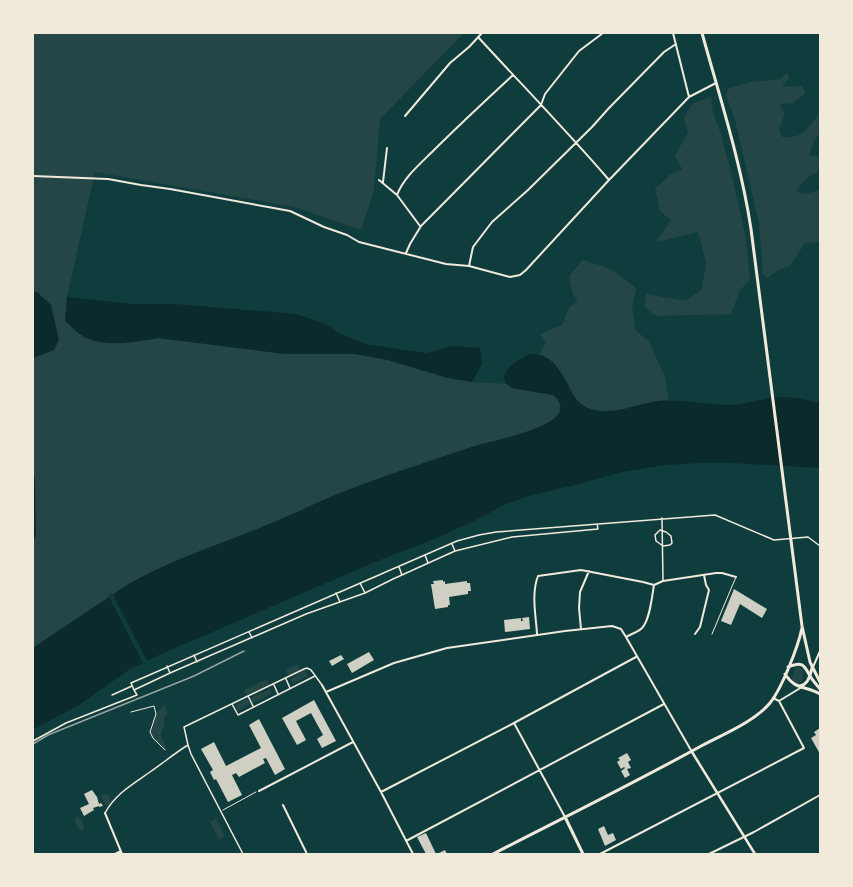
<svg xmlns="http://www.w3.org/2000/svg" width="853" height="887" viewBox="0 0 853 887" font-family="'IBM Plex Sans',sans-serif">
<style>
.green{fill:#244646}
.water{fill:#0a2a2b}
.pier{fill:#0f3d3e}
.building{fill:#cfcfc3}
.lines{fill:none;stroke-linecap:round;stroke-linejoin:round}
.path{stroke:#f1e9da;stroke-width:1}
.service{stroke:#f1e9da;stroke-width:1}
.pedestrian{stroke:#f1e9da;stroke-width:1.5}
.minor{stroke:#f1e9da;stroke-width:2}
.tertiary{stroke:#f1e9da;stroke-width:2.5}
.secondary{stroke:#f1e9da;stroke-width:3}
.primary{stroke:#f1e9da;stroke-width:3}
.rail{stroke:#97a49c;stroke-width:1.5}
</style>
<rect width="100%" height="100%" fill="#0f3d3e"/>
<!-- green -->
<path class="green" d="M33,33h431l-84,86 -6,71 -13,40 -66,-23 -200,-35 -28,125 -2,23 42,23 33,-2 18,-3 127,16h70l33,6 60,18 24,4 35,2 5,4 41,7c7,6 11,13 4,21 -14,15 -60,24 -82,30 -38,13 -77,25 -114,39 -32,11 -61,27 -92,39 -47,20 -98,35 -142,61l-94,63z
M787,73l2,5 -7,9 20,-1 3,8 -12,9 -13,1 5,10 -6,14 3,9c21,2 25,-8 37,-23l1,-4v22l-5,7 -6,16 11,2c0,19 -3,13 -15,23 -3,3 -6,8 -9,11l9,3 15,-4v52l-15,1 -15,23 -10,3 -13,9 -4,-4 -4,-51 -24,-103 -9,-25 3,-7 23,-6 28,-3z
M711,97l2,16 8,21 13,50 12,54 4,42 -10,10 -9,24 -75,2 -12,-9 2,-13 40,7 16,-12 4,-27 -8,-30 -42,10 15,-22 -11,-9 -5,-22 15,-14 12,-6 -7,-13 13,-24 -4,-15 9,-14z
M583,260l25,8 14,9 14,11 -4,21 4,22 13,10 16,36 4,24c-25,1 -48,13 -73,9 -22,-3 -22,-18 -32,-33 -7,-9 -15,-19 -25,-23l7,-11 -6,-9 22,-9 8,-19 8,-4 -5,-8 -4,-18z
M298,664l2,5 -12,6 -2,-5z
M798,666l5,4 -1,11 -5,3 -4,-2 -1,-4 3,-10z
M305,670l3,6 -15,8 -3,-5z
M267,679l2,5 -22,11 -3,-3v-2z
M270,689l2,5 -19,9 -3,-5z
M247,699l3,5 -12,7 -3,-5z
M164,705l4,8 -4,5v7l-3,9 2,7 4,8 -1,1 -12,-12 -3,-6 6,-20 5,-4 -1,-1z
M107,793l4,7 -1,4 -4,2 -5,-10z
M79,816l5,9 -1,6c-5,-1 -8,-8 -8,-13z
M216,819l9,17 -6,3 -9,-17z"/>
<!-- water -->
<path class="water" d="M33,292h4l14,13 8,35 -5,10 -21,8z
M67,297l66,7h42l121,10 27,9 18,11 24,10 61,9 27,-7 27,2 2,16 -10,18 -24,-4 -60,-18 -33,-6h-70l-127,-16c-23,4 -51,10 -74,-1 -7,-4 -13,-11 -19,-16z
M529,354c41,-1 32,49 65,56 22,5 41,-6 63,-9 23,-2 46,3 70,4 19,0 38,-8 57,-8 12,0 24,4 36,6v65l-88,-5h-33l-34,2 -43,7 -47,13 -46,11 -25,9 -24,13 -46,21 -59,23 -216,93 -29,14 -51,36 -46,25v-82l94,-63c44,-26 95,-41 142,-61 31,-12 60,-28 92,-39 37,-14 76,-26 114,-39 21,-6 67,-15 82,-30 7,-8 3,-15 -4,-21l-41,-7c-21,-13 6,-28 17,-34z
M33,476l2,3 1,57 -3,5z"/>
<!-- pier -->
<path class="pier" d="M112,593l36,70 -4,2 -36,-70z"/>
<!-- building -->
<path class="building" d="M443,580v2l2,-1v3l22,-3v2h3l1,8h-3v3l-19,3 1,8h-2v2l-13,2 -4,-25h3l-1,-3z
M734,589l33,20 -5,9 -22,-14 -9,21 -10,-4z
M529,617l1,12 -25,3 -1,-12 17,-2v3h2l-1,-3z
M369,652l5,8 -22,13 -5,-9z
M341,655l3,4 -12,7 -3,-5z
M314,700l22,41 -14,7 -5,-9 6,-4 -12,-22 -15,8 10,19 -9,5 -15,-27z
M259,719l26,50 -10,6 -9,-17 -3,1 2,4 -26,14 -3,-4 -4,2 10,20 -14,7 -12,-23 -2,1 -4,-8 3,-2 -12,-21 13,-7 12,24 35,-18 -12,-23z
M820,728v26l-9,-16 5,-3 -2,-3z
M627,753l4,7 -3,2 3,6 -4,1 3,6 -5,3 -4,-7 4,-3 -1,-1 -3,2 -4,-7 3,-2 -2,-2z
M92,790l5,7 2,7 2,-1 2,3 -4,1v-1l-6,2 1,2 -10,6 -4,-8 9,-4 -5,-10z
M604,826l4,9 5,-2 3,7 -11,6 -7,-17z
M426,833l10,21h-10l-9,-17z
M445,850l2,4h-10z"/>
<g class="lines">
<!-- path -->
<path class="path" d="M131,712l23,-6 2,8 -6,18 3,6 12,12
M223,810l33,-18"/>
<!-- service -->
<path class="service" d="M712,634l24,-57"/>
<!-- pedestrian -->
<path class="pedestrian" d="M662,518l1,62
M660,530l6,2 5,4 1,7 -2,2 -7,1 -7,-5 -1,-6z
M452,544l3,7
M425,555l3,8
M399,567l3,8
M360,583l5,10
M336,593l4,9
M249,632l3,6
M194,655l3,7
M167,666l3,7 136,-59 59,-21 28,-14 62,-28 57,-14 86,-8 -1,-5
M170,673l-36,17 -3,-7 326,-142 22,-6 17,-3 219,-17 59,25 34,-3 12,9
M286,679l4,9
M274,685l4,9
M112,695l20,-9
M248,696l5,10
M232,704l6,11 77,-39
M33,741l33,-18 71,-28 -3,-5
M188,745l3,9 52,100
M105,813c10,-19 28,-29 45,-41 13,-9 25,-19 38,-27l-4,-18 120,-58 3,-1 4,2 11,15"/>
<!-- minor -->
<path class="minor" d="M673,33l16,64
M478,37c44,48 89,94 131,143
M405,116l45,-53 19,-16 13,-14
M33,176l75,3 33,6 29,4 120,22 34,16 23,8 12,7 87,22 23,2 41,11 10,-2 6,-5 83,-90 80,-83 27,-14
M379,180l18,15 23,31
M383,182l4,-34
M397,195c7,-18 23,-31 37,-45 26,-26 52,-50 79,-75
M406,253l4,-9 11,-18 120,-121 4,-11 34,-43 24,-18
M469,266l4,-19 19,-25 36,-32 64,-63 17,-19 55,-56 12,-8
M581,629l-2,-21 1,-16 9,-21
M537,634c-1,-18 -6,-40 1,-58l43,-6 62,12 11,3 9,-4 53,-8h6l14,4
M695,634l5,-7 9,-37 -3,-5 -2,-10
M626,637c5,-3 12,-5 16,-9 8,-8 10,-32 12,-43
M813,667l7,-16
M322,685l59,107 32,62
M326,692l68,-29 53,-15 118,-17 47,-5 9,3 5,8 66,115
M779,701l23,-14
M514,723l51,94
M259,791l94,-49
M381,792l133,-69 122,-66
M283,805l24,49
M105,813l17,41
M406,841l258,-137
M115,854l6,-3
M600,854l204,-106 -25,-47 -6,-3
M709,854l45,-22 66,-37"/>
<!-- tertiary -->
<path class="tertiary" d="M692,752l63,102"/>
<!-- secondary -->
<path class="secondary" d="M565,817l18,37"/>
<!-- primary -->
<path class="primary" d="M702,33c18,65 39,130 49,196l51,397 8,36 10,20
M788,667c15,-6 16,-2 22,9 3,5 7,9 10,13
M785,674c11,17 20,11 35,20
M799,686c9,-1 11,-10 13,-18
M493,854c70,-36 141,-71 210,-109 21,-11 52,-24 67,-42 12,-15 28,-56 32,-75"/>
<!-- rail -->
<path class="rail" d="M33,744l15,-9 146,-59 50,-25"/>
</g>
<!-- border -->
<rect width="853" height="887" fill="none" stroke="#f1e9da" stroke-width="68"/>
</svg>
